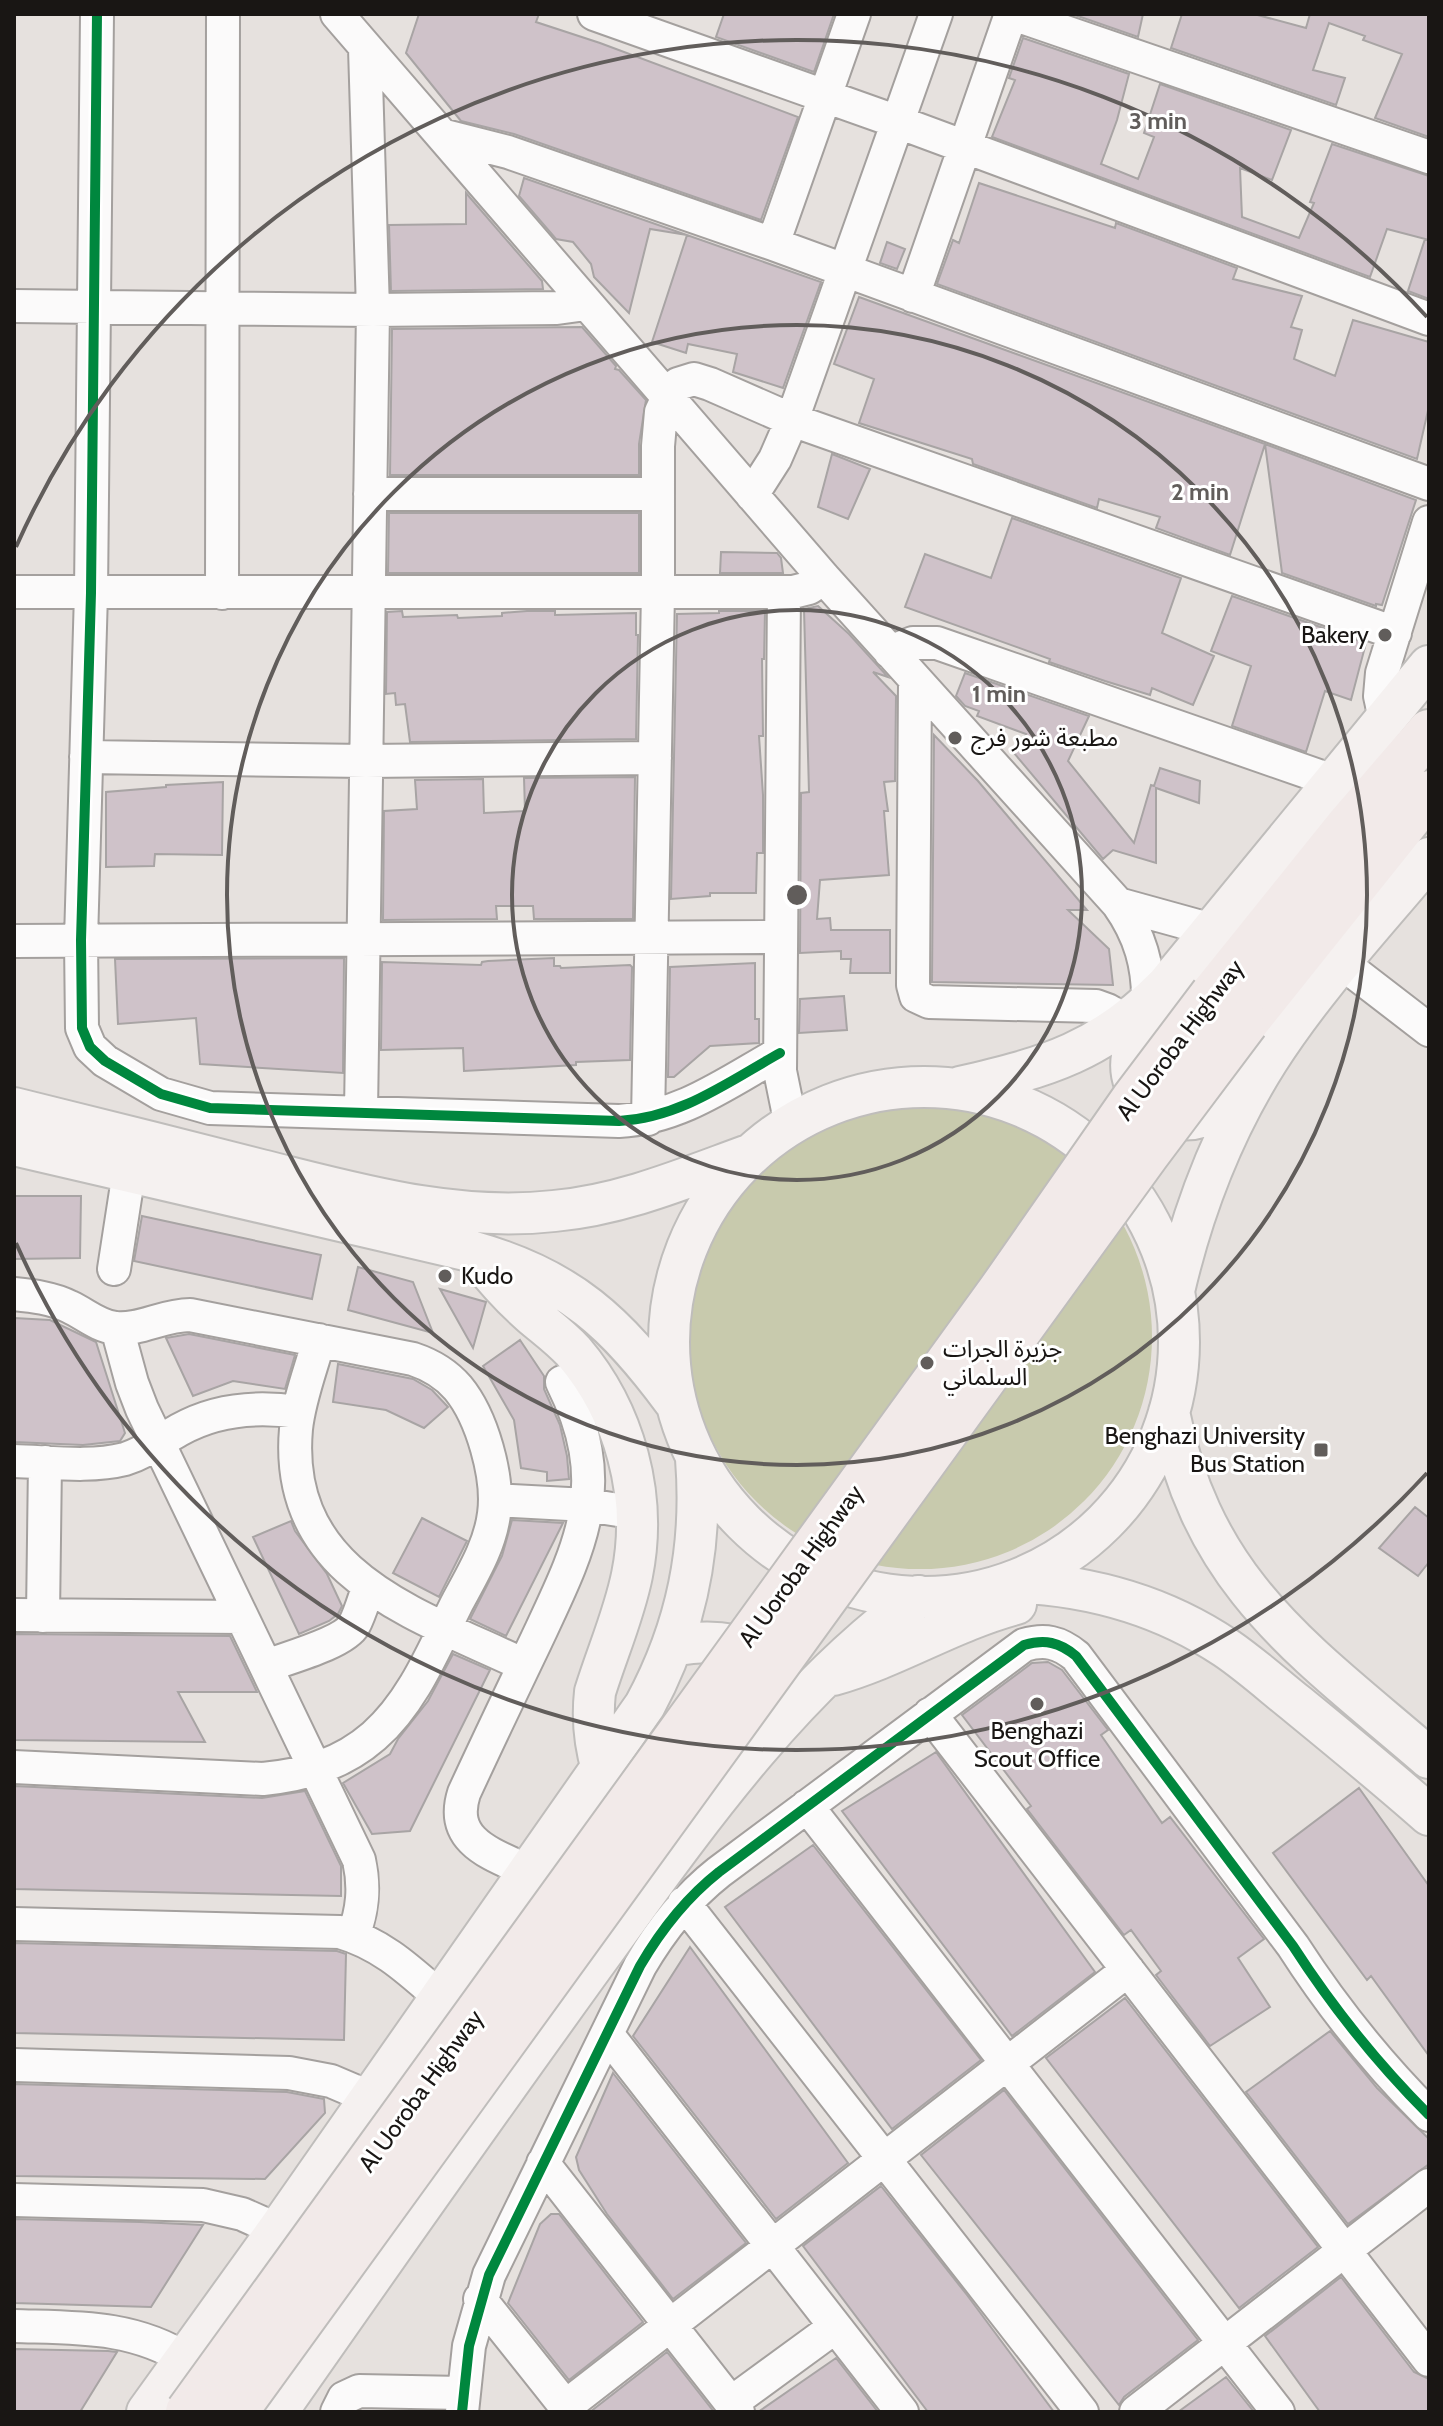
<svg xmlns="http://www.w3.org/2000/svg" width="1443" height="2426" viewBox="0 0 1443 2426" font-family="Cabin,'Noto Sans Arabic',sans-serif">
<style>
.green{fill:#c8caad}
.building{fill:#cfc2c9;stroke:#a8a4a4;stroke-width:2}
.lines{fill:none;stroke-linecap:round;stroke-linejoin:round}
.minor-casing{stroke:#a4a09e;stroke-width:36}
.major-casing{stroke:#bfbdbb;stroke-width:44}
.highway-casing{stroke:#bfbdbb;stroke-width:48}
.minor{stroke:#fbfafa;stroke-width:32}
.major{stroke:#f5f1f0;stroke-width:40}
.highway{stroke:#f2eae9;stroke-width:44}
.highway-bridge-casing{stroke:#bfbdbb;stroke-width:48;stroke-linecap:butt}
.highway-bridge{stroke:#f2eae9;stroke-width:44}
.cycleway-casing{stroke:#fff;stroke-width:15}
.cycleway{stroke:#00873e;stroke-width:10}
.ring{fill:none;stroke:#615d5b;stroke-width:4}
.poi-dot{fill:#615d5b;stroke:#fff;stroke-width:3}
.labels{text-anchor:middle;stroke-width:6;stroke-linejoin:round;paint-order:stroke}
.poi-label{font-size:24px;fill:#191614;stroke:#fff;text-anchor:start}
.street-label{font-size:24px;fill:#191614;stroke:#fff}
.centre{fill:#615d5b;stroke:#fff;stroke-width:4}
.ring-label{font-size:24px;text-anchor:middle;font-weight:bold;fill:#615d5b;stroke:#fff;stroke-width:6;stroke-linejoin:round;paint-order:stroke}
</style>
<rect width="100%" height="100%" fill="#e6e1de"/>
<!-- green -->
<path class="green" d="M688 1337a232 232 0 1 1 464 0a232 232 0 1 1-464 0Z"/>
<!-- building -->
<path class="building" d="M419,14h120l-3,8 64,21 198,74 -37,103 -247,-86 -53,-13 -55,-68z
M724,14h110l-20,58 -98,-35z
M1072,14h71l-5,23z
M1182,14h72l52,14 4,-14h119v123l-54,-19 27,-64 -39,-14 2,-4 -36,-13 -16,47 32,8 -9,27 -165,-57z
M1023,38l106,36 -12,46 -16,44 37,15 16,-42 -10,-4 16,-49 131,46 -19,50 -32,-12 2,49 57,21 15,-35 -4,-1 22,-58 97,32v64l-42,-11 -17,48 -378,-140 23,-57 -6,-2z
M524,178l297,104 -38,106 -50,-16 4,-18 -49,-10 -2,9 -34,-11 35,-107 -37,-6 -21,84 -35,-36 -3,-13 -18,-22 -17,-3 -37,-43z
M979,183l136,45 1,-5 121,45 -4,11 69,17 -11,31 11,3 -8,29 41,17 18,-56 76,22v64l-12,53 -480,-175 16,-44 6,3z
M466,193l76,88 1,8 -152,2 -2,-66 77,-1z
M1425,239l4,1v59l-21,-8z
M887,242l18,7 -8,20 -17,-6z
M859,297l406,147 -35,111 -74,-27 4,-11 -61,-18 -2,9 -124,-44 -1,-5 -113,-36 15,-44 -40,-15z
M582,327l34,39 -1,3 4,1 27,30 -7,44v31h-249l2,-146z
M1265,444l151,56 -34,105 -6,-1v2l-94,-33z
M832,454l38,15 -22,50 -30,-12z
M389,513h250v60h-251z
M1012,518l169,60 -19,55 52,23 -21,49 -41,-17 -2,7 -45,-14 -56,-19 1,-3 -145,-52 20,-53 66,24z
M721,552l56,1 4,5 2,15h-63z
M1232,596l134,47 -15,57 -26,-9 -19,61 -74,-26 19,-60 -40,-15z
M818,606l31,28 39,43 -15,-5 23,24 -1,85 -11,1 4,29h-4l5,64 -69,5 -3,39 13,-1 1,12h59v43h-40l1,-14h-10v-8l-41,2 1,-160 8,-1 -5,-183z
M402,611l1,6 54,-2 1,3 44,-2v-3l25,-2h28v4l81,-2v22h2l-2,104 -226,3 -5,-38 -9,1 -1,-12 -9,1 1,-82z
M719,611h46l-1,48h-2l1,77h-4l4,59v58h-6l-1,40h-46v3l-39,3 6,-285 42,-1z
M965,673l124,43 -21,45 66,82 17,-58 3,1 6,-18 40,13 -1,22 -43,-15v75l-43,-13 -10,9 -89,-106 12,-19 -49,-18 2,-5 -14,-5 -9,-10z
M934,735l44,46 109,129h-19l41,39 4,36 -181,-3z
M635,777l-2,142h-99l-1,-13h-37l1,13 -114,1 1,-109 33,-2 -2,-29 68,-1 1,34 41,-2 -1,-33z
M223,782l-1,73 -67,-1 -1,12 -48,1v-75l60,-5v-2z
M344,958l-1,115 -143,-9 -4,-46 -78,6 -3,-65z
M554,958v8h6l1,2 69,-3 2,2 -2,93 -54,2v3l-112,6 -1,-23 -82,2 1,-88 99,3 1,-3 6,-1z
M755,963v56h4v24l-49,3 -36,31h-6l2,-110z
M844,996l3,34 -48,3 1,-34z
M14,1196h67l-1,62 -66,1z
M142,1216l179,39 -9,44 -178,-38z
M358,1267l55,15 20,51 -85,-23z
M440,1289l46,13 -13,46z
M14,1318l36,2 46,22 29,91 -5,8 -37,4 -69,-3z
M189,1334l106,21 -10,34 -52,-8 -40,15 -27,-58z
M520,1340l24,36v13l16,36 7,31 2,23 -22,2v-9l-26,-4 -7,-48 -31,-54z
M338,1364l75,15 19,11 16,17 -24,21 -38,-18 -53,-8z
M1415,1507l14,11v44l-11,14 -39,-28z
M422,1518l45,23 -28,56 -46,-24z
M512,1520l51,3 -57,113 -36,-17 32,-63z
M291,1521l4,10 32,43 15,32 -4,8 -9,7 -30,13 -46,-97z
M14,1634l216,2 27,56h-79l27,50 -191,-2z
M453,1654l37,16 -80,161 -38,3 -29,-51 47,-29 8,-15 30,-38z
M1048,1662l14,8 46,60 -7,5 61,88 8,-6 94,122 -26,19 32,49 -60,39 -54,-71 5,-4 -30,-41 -7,5 -97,-126 4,-3 -69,-91 70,-52z
M936,1752l159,220 -83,64 -170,-225z
M14,1786l248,12 43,-7 36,75v30l-327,-7z
M1359,1788l70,98v170l-58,-80 -4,4 -94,-127z
M813,1845l168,215 -89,69 -167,-222z
M14,1943l323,8 9,3 -2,86 -330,-7z
M690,1947l158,216 -72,56 -143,-183z
M1125,1998l193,249 -79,61 -193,-250z
M1330,2031l47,57 52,51v25l-81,60 -102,-132z
M613,2073l133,170 -73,56 -66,-85 -28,-44 -3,-13z
M14,2084l273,8 37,7 1,14 -60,66 -251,-3z
M1004,2090l194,250 -74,57 -5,8 -198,-250z
M881,2186l86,109 87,117h-126l-125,-166z
M551,2214h8l84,108 -74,58 -61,-77 32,-79z
M14,2219l126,3 63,3 -52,82 -137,-4z
M1341,2277l73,95 15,7v33h-109l-55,-76z
M14,2349l94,2 9,1 -37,60h-66z
M667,2352l47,60h-124z
M836,2358l42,54h-120z
M1226,2377l28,35h-76z"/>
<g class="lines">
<!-- minor casing -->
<g class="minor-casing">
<path id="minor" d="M97,14l-6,579 -10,347 1,88 8,19 15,14 56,33 49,14 409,13c61,-3 109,-39 161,-68
M337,14l487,564 294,326c22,31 31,62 30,100
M594,14l304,108 531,197
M1013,14l416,143
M445,136l63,16 265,92 656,240
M773,244l81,-230
M913,296l98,-282
M14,306l359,4 184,-2 29,-4
M370,494h288
M752,495l23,-36 17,-39 144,-406
M14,592h779l16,-4 15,-10
M784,592l-4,479 11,54
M222,593l1,-579
M890,652l23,-9h24l396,138
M915,681l-2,304 3,11 13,6 167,4 11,4 21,12
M1385,719l-5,-23 2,-23 47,-151
M86,757l280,4 289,-3
M1118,904l94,26
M14,941l767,-4
M1342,963l87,67
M361,1112l12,-802 -8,-262
M648,1119l10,-527v-146l3,-34 11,-23 6,-5 16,-5 16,5 82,36 603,213
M114,1269l15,-97
M14,1294c19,2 38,4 56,13 15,7 28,19 45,21 24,3 48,-13 75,-13l223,44c18,6 33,15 45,29 24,29 41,89 36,126 -4,32 -22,61 -37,89 -23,46 -44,99 -83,133 -32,28 -70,39 -111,43l-249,-12
M117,1328l15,55 10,26 217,451c6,27 4,50 -6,76
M319,1340c-8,29 -20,59 -23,89 -13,147 121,185 228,236
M14,1461c36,1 75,7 111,-2 20,-6 36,-19 54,-29 37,-21 78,-24 119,-18
M496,1500l91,5 50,8
M14,1615l228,2
M43,1616l2,-154
M266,1666c21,-8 78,-23 88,-41 6,-11 10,-26 14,-37
M930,1714l499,646
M807,1806l471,606
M530,1872c-35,-17 -82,-29 -66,-79 23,-50 47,-100 71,-150 45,-96 79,-157 27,-261
M684,1903l398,509
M14,1924l326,8c42,12 69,38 101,66
M607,2034l295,378
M14,2065l275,8 42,8 40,17
M543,2163l195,249
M14,2200l189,5 39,9 36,16
M480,2299l90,113
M14,2326c61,2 119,-1 173,34
M731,2403l104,-76
M566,2406l562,-436
M337,2412l7,-14 15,-7 103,2
M462,2412l7,-66 20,-71 151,-309c21,-36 46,-68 79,-94l305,-227c21,-6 35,-3 52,11l217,290c40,62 84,117 136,169
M1136,2412l293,-227"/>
</g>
<!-- major casing -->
<g class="major-casing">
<path id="major" d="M1158,1007c-9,16 -23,31 -26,49 -7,40 32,73 70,61 18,-5 33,-19 48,-29
M960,1087c88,-20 142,-36 207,-102l262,-319
M669 1342a255 255 0 1 1 510 0a255 255 0 1 1-510 0Z
M14,1108c82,20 165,41 247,62 97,24 192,52 293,41 67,-6 129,-32 192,-55
M14,1145l460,107c96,27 142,71 200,149
M474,1252c17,22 36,44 58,63 14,12 28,22 41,36 52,61 75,145 59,224 -8,40 -25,78 -37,117 -3,27 -1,50 7,77
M1174,1291c19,-82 49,-160 94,-231 46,-72 106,-136 161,-202
M1169,1412c34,173 135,238 260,346
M1012,1582c77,3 150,23 214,66 25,17 48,38 72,57 44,36 88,72 131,110
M674,1646c34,-7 65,-5 96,13
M833,1675c64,-18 119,-54 183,-71
M147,2412l131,-182 367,-525c42,-78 58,-158 51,-246
M277,2412c104,-149 209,-298 315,-445 97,-133 192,-273 327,-371"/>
</g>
<!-- highway casing -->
<g class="highway-casing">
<path id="highway" d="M1213,994l135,-168 81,-94
M1246,1022l183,-229"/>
</g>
<!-- minor -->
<use href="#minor" class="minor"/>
<!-- major -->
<use href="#major" class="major"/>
<!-- highway -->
<use href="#highway" class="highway"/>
<!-- highway-bridge casing -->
<g class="highway-bridge-casing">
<path id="highway-bridge" d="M188,2412l812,-1121 133,-191 80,-106
M235,2412l912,-1258 99,-132"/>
</g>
<!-- highway-bridge -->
<use href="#highway-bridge" class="highway-bridge"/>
<!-- cycleway casing -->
<g class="cycleway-casing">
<path id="cycleway" d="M97,14l-6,579 -10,347 1,88 8,19 15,14 56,33 49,14 409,13c61,-3 109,-39 161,-68
M462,2412l7,-66 20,-71 151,-309c21,-36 46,-68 79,-94l305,-227c21,-6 35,-3 52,11l217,290c40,62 84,117 136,169"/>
</g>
<!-- cycleway -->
<use href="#cycleway" class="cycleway"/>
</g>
<!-- distance rings -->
<g class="ring">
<circle cx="797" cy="895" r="285"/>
<circle cx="797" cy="895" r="570"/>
<path d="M1427 1473A855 855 0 0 1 16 1243M16 547A855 855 0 0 1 1427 317"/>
</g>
<!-- markers -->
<g class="poi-dot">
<circle cx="1385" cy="635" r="8"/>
<circle cx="955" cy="738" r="8"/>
<circle cx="445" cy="1276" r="8"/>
<circle cx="927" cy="1363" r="8"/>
<rect x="1313" y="1442" width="16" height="16" rx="4"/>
<circle cx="1037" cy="1704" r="8"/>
</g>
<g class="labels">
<!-- poi labels -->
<g class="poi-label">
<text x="1369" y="643" text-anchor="end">Bakery</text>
<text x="971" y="746">مطبعة شور فرج</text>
<text x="461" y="1284">Kudo</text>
<text x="943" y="1357">جزيرة الجرات<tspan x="943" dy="28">السلماني</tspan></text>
<text x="1305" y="1444" text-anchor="end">Benghazi University<tspan x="1305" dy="28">Bus Station</tspan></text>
<text x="1037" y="1739" text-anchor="middle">Benghazi<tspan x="1037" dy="28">Scout Office</tspan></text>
</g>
<!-- street labels -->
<g class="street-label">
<text transform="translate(1180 1040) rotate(-53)" y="8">Al Uoroba Highway</text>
<text transform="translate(801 1566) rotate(-54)" y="8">Al Uoroba Highway</text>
<text transform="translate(421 2091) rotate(-54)" y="8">Al Uoroba Highway</text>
</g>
</g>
<circle cx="797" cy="895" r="12" class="centre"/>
<g class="ring-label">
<text x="1158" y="129">3 min</text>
<text x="1200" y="500">2 min</text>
<text x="999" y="702">1 min</text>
</g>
<!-- border -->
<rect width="1443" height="2426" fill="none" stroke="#191614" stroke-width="32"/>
</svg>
